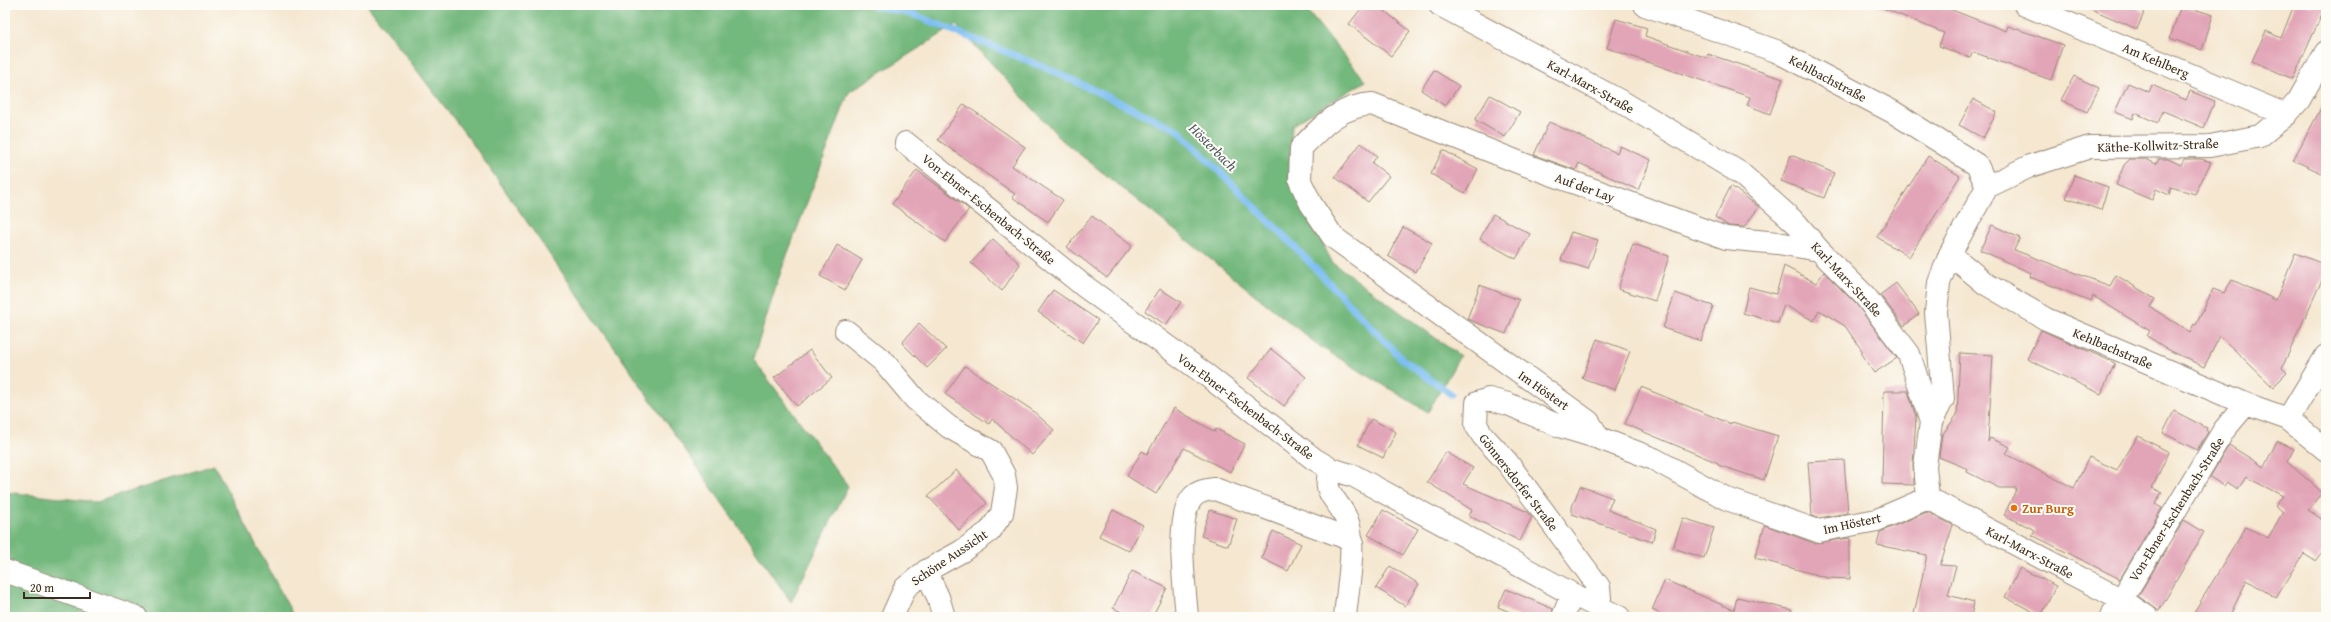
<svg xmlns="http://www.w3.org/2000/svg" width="2331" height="622" viewBox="0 0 2331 622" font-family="'Gentium Book Plus',serif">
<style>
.forest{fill:#73b87d;stroke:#57714e}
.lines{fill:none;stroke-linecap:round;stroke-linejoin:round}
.stream{stroke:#7dbef2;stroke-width:7}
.building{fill:#e2a5b7}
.minor-casing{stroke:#988877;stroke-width:24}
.minor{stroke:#fff;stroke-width:22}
.food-dot{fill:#e8710a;stroke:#fdfcf7;stroke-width:1.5}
.labels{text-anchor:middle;stroke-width:4;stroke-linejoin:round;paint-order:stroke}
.street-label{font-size:13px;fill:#3b2a1e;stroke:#fdfcf7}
.food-label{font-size:13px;font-weight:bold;fill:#c56008;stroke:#fdfcf7;text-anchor:start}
.water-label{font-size:14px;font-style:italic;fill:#4f565e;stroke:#fdfcf7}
</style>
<rect width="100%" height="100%" fill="#fdfcf7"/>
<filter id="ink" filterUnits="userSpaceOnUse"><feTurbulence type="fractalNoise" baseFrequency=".025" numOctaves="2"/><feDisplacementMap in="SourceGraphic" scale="8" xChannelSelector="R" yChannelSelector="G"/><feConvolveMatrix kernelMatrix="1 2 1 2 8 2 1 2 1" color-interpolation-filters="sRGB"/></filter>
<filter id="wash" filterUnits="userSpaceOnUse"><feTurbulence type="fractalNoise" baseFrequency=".012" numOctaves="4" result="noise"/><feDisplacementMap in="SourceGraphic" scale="16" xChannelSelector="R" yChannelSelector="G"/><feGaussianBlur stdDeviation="0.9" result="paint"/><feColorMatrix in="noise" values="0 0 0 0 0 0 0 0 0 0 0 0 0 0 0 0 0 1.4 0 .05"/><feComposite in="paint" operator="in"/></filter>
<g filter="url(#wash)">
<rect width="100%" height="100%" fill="#f5e7d0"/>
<!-- forest -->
<path class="forest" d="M367,5h935l64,76 -74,44 -3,52 43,85 128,94 -32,56 -109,-66 -257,-206 -106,-115 -107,67 -68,179 -28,88 95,127 -57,116 -321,-462z
M214,465l80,152h-289v-125l92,10z"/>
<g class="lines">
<!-- stream -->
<path class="stream" d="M872,5l40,9 139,56 127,60 111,111 112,117 50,36"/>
</g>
<g id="blocks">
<!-- building -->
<path class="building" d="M1364,5h13l33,26 -19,25 -42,-32z
M1876,5h63l67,26 2,-5 55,19 -12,35 -78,-28 -3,6 -31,-12 5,-13z
M2082,5h47l16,6 -8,18z
M2181,5l32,10 -11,35 -32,-12z
M2294,5h32l-33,74 -41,-18 14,-30 15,7z
M1616,19l31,9 -2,8 62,22 1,-4 75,25 -13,35 -23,-9 3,-8 -143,-49z
M1434,70l25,16 -14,20 -24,-16z
M2074,76l25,12 -12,24 -26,-12z
M2128,83l21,9 3,-7 34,15 4,-9 25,10 -11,27 -41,-17 -5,12 -23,-10 -2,6 -18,-7z
M1490,95l30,17 -15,25 -30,-17z
M1973,99l24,13 -14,26 -24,-13z
M2326,99v76l-33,-15z
M964,104l61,43 -13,19 51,34 -15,22 -36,-25 3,-3 -77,-54z
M1549,122l68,31 3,-7 31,14 -13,30 -59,-27 -3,7 -42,-15z
M1361,143l16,13 -5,7 17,13 -21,26 -33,-25z
M1443,150l35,19 -13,24 -34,-19z
M1791,155l43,18 -10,25 -43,-17z
M1928,156l32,20 -51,81 -32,-20z
M2130,159h16l10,5 3,-5h9l13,6 3,-6h17l10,3 -16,32 -24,-7 -2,8 -13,-6 -4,11 -36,-15 8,-20z
M917,170l52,39 -24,33 -53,-38z
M2074,175l34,12 -7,23 -35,-12z
M1731,186l28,21 -15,20 -15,-1 -14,-9z
M1493,214l37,20 -14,25 -36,-20z
M1092,216l40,30 -25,32 -40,-31z
M1992,225l28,13 -6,12 96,36 6,-11 39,24 -5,8 40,25 4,-8 2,1 17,-36 11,4 8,-13 44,20 19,-47 31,12v6l-44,97 5,5 -14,14 -53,-51 -16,31 -35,-17 -22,-14 3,-5 -57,-35 -2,5 -61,-24 1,-4 -51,-23z
M1403,227l29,16 -16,29 -28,-16z
M1571,232l27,8 -10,29 -27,-9z
M993,239l27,25 -18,27 -31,-28z
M1633,244l36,12 -14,45 -37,-12z
M837,245l25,15 -17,30 -25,-14z
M1784,266l32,17 8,-11 32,32 41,54 -23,15 -13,-19 2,-2 -18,-26 -26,-16 -5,11 -30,-16 -6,18 -35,-10 6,-26 27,7z
M1896,283l23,31 -15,12 -24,-31z
M1480,285l39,15 -13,34 -39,-15z
M1160,289l21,13 -15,23 -21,-14z
M1053,290l45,30 -15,23 -45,-31z
M1675,293l38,13 -12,35 -38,-13z
M919,323l27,26 -19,19 -25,-25z
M2041,330l74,33 -14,31 -74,-35z
M1597,339l33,12 -15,39 -33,-12z
M1271,349l35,28 -22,29 -36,-28z
M810,350l22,28 -35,28 -23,-28z
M1960,353l33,2 -5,87 2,-4 20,9 -4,7 68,34 15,-31 28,13 21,-34 31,16 -17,36 10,4 -7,12 7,4 -42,71 -88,-44 3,-5 -31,-15 13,-27h-18l-32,-16 1,-3 -29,-12 3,-22 15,-20z
M965,366l67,44 22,20 -22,25 -40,-36 -3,5 -44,-30z
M1641,387l90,37 1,-2 46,14 -14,44 -46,-15v-2l-93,-39z
M1884,391h24l8,26 -3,47 1,21 -32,-1z
M1174,408l41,24 1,-3 29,15 -15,28 -46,-24 -28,46 -29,-18 15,-25 5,3z
M2174,411l33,17 -1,2 2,2 -11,18 -34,-17z
M1371,419l25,13 -13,26 -25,-13z
M2277,441l17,8 -7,13 36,31 -15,17 18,12v25l-11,14 -11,-7 -28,44 -29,-18 -18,37h-38l55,-90 22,11 15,-26 -8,-7 8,-9 -37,-19 -8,12 -11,-7 -3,4 -14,-9 19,-32 35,22z
M1446,452l27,16 -10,16 65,28 4,5 -12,24 -51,-25 3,-6 -45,-28z
M1844,460l4,53 -29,5 -7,-2 -4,-54z
M956,470l31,33 -28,27 -31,-34z
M1580,486l33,12 -5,12 48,19 -4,13 -80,-28v-7z
M1113,510l30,15 -14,26 -30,-15z
M1210,510l27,9 -9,27 -27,-10z
M1383,510l35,19 -15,26 -35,-20z
M1927,512l26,13 -13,40 16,1 -8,29 26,7 -3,15h-45l-12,-3 13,-59 -50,-10 3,-13z
M1683,518l31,10 -10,30 -31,-10z
M2184,520l20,12 -45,79 -21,-15z
M1765,525l49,18 36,-5v41l-22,-1 -73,-20z
M1273,531l28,13 -13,27 -27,-13z
M1390,566l29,18 -14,22 -29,-18z
M2020,568l36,18 -15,30 -36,-19z
M1132,571l35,17 -15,29h-20l-19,-9z
M1665,580l69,30 3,-13 55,13 -1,7h-124l-15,-7z
M1506,589l47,20 -2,8h-30l-23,-10z"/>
</g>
</g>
<g filter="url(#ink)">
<use href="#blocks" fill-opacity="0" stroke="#988877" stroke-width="1"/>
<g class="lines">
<!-- minor casing -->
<g class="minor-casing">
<path id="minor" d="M1440,5l184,98 116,70 57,51 22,26 46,46 44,58 22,68 -6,44 3,32 192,101 27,18
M1645,5l131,46 117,61 84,53 10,22
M2025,5l261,110
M906,143l178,143 125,91 105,82 17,10 23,7 218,118 47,23
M1950,254l36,30 60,35 200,85 42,15 38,31
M846,331l38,31 31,37 34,28 42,24 13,24 2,13 -4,25 -12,18 -28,20 -36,20 -21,17 -13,29
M2288,419l38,-63
M1931,422l12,-23 -7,-87 3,-29 11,-29 37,-67 43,-21 60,-19 120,-1 50,-10 26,-21 13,-15 27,-48
M1599,438l-10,-16 -256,-185 -22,-33 -11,-23 1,-33c21,-22 39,-42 71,-44l151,60 203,74 52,5 41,7
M1331,469c-11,25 8,30 16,51 10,22 0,72 -2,97
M5,571l131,46
M926,571l12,26 6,20
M1596,606l4,-8 -1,-11 -92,-125 -24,-26 -7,-11 1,-22 12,-4 19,5 51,22 40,12 55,21 73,40 91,32 59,-11 51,-22
M1187,617c-2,-28 -12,-98 5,-119 6,-7 14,-8 23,-9l137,51
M1563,617l9,-23
M2111,617l113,-187 22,-26"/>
</g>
<!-- minor -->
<use href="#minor" class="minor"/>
</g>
</g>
<!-- markers -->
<circle class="food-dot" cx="2014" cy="508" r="4"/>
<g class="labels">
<!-- street labels -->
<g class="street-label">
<text transform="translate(2156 60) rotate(23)" y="5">Am Kehlberg</text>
<text transform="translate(1828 78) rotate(28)" y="5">Kehlbachstraße</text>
<text transform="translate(1591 86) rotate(29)" y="5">Karl-Marx-Straße</text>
<text transform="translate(2158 145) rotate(-2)" y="5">Käthe-Kollwitz-Straße</text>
<text transform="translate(1585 187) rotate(20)" y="5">Auf der Lay</text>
<text transform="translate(989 209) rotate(39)" y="5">Von-Ebner-Eschenbach-Straße</text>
<text transform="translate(1847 279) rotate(47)" y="5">Karl-Marx-Straße</text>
<text transform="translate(2113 348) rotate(23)" y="5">Kehlbachstraße</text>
<text transform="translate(1544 390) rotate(35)" y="5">Im Höstert</text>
<text transform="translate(1246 406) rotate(37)" y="5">Von-Ebner-Eschenbach-Straße</text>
<text transform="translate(1519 482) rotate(52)" y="5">Gönnersdorfer Straße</text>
<text transform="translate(2176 509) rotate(-58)" y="5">Von-Ebner-Eschenbach-Straße</text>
<text transform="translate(1852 523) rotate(-12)" y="5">Im Höstert</text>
<text transform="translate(2030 552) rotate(28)" y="5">Karl-Marx-Straße</text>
<text transform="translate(949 557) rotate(-34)" y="5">Schöne Aussicht</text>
</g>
<!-- food labels -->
<g class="food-label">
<text x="2022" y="513">Zur Burg</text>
</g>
<!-- water labels -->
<g class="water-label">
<text transform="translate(1213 147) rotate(45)" y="5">Hösterbach</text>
</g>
</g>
<!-- margin -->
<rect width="2331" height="622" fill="none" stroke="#fdfcf7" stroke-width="20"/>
<!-- scale -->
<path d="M24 592v6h66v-6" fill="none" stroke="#3b2a1e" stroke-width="2"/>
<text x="30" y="592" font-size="12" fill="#3b2a1e" stroke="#fdfcf7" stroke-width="3" paint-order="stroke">20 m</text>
</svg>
